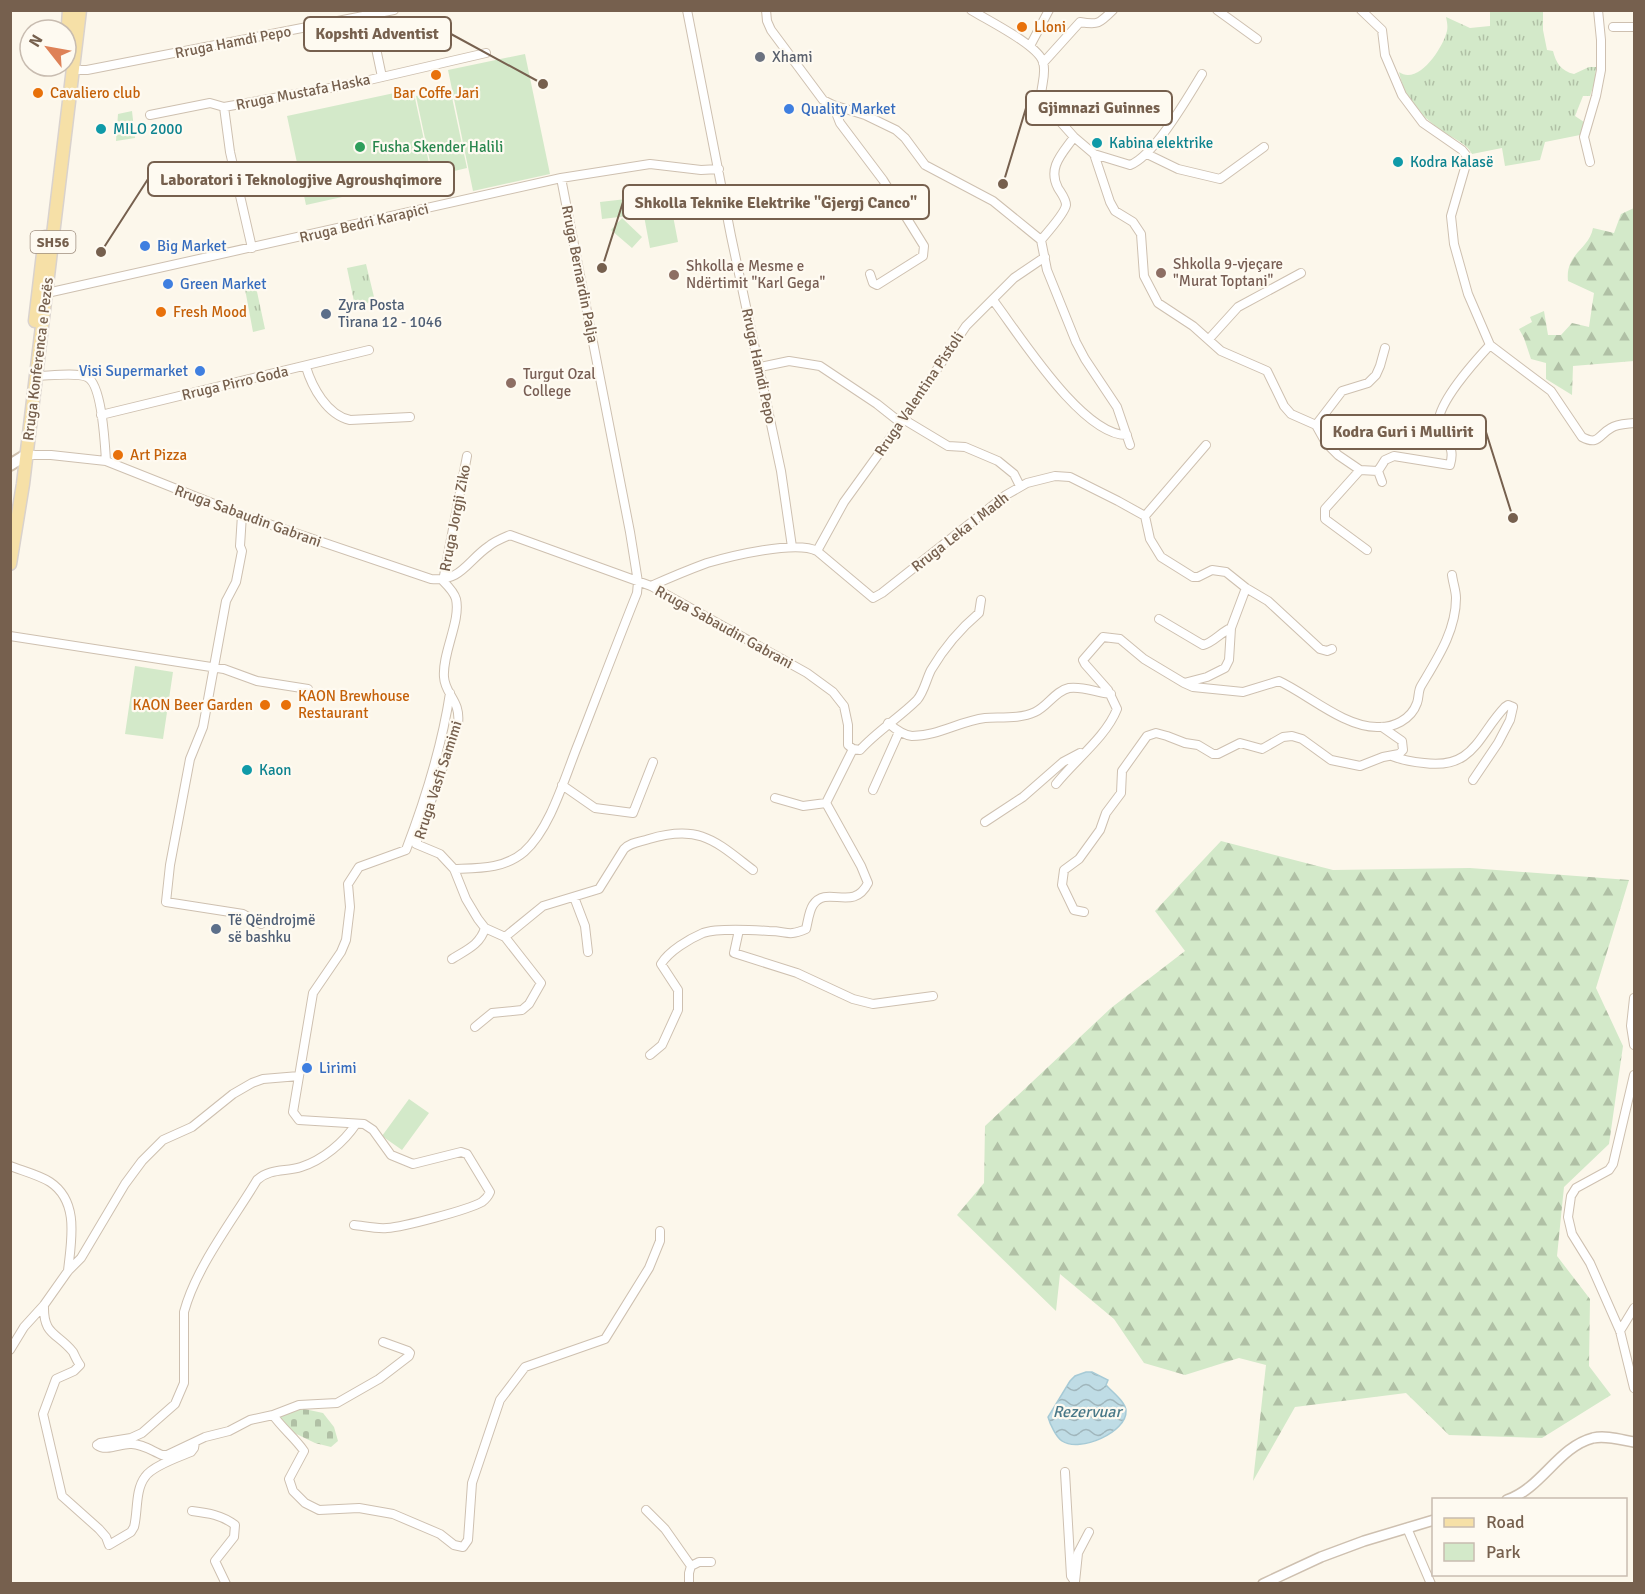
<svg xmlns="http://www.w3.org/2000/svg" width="1645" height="1594" viewBox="0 0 1645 1594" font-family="Signika,sans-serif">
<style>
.grass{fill:url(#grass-tufts)}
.forest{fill:url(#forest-firs)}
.cemetery{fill:url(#cemetery-stones)}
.park{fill:#d3e9c9}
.water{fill:url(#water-waves);stroke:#a6cad6;stroke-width:1.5}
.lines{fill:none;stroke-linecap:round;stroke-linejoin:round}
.minor-casing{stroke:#cec0b0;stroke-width:10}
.tertiary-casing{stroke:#cec0b0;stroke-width:12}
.secondary-casing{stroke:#d0c1ae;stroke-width:14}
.primary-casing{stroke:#d9d2cd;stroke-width:15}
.minor{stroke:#fff;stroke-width:8}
.tertiary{stroke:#fff;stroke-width:9}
.secondary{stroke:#fff;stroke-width:10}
.primary{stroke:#f6e0a7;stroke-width:12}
.food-dot{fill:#e8710a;stroke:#fefaf1;stroke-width:2}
.worship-dot{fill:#6b7280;stroke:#fefaf1;stroke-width:2}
.shop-dot{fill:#3f7fe0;stroke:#fefaf1;stroke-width:2}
.culture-dot{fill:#0f9aa8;stroke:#fefaf1;stroke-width:2}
.leisure-dot{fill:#2e9e5b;stroke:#fefaf1;stroke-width:2}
.education-dot{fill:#8d6e63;stroke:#fefaf1;stroke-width:2}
.service-dot{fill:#5c6f8a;stroke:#fefaf1;stroke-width:2}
.labels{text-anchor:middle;stroke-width:4.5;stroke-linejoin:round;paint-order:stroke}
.shield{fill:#fefaf1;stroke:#9f8e7f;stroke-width:1.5}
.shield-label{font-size:14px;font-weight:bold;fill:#76604e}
.food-label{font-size:15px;fill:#c56008;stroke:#fefaf1;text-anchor:start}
.street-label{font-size:15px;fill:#76604e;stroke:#fefaf1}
.worship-label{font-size:15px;fill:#5b616d;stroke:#fefaf1;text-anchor:start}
.shop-label{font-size:15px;fill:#366cbe;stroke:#fefaf1;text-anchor:start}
.culture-label{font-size:15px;fill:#0d838f;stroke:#fefaf1;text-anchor:start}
.leisure-label{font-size:15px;fill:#27864d;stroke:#fefaf1;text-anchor:start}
.education-label{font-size:15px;fill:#785e54;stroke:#fefaf1;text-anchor:start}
.service-label{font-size:15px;fill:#4e5e75;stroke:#fefaf1;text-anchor:start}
.water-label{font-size:16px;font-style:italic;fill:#497888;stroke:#fefaf1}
.leader{fill:none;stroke:#76604e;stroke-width:2}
.callout-dot{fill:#76604e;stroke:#fefaf1;stroke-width:2}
.callout{fill:#fefaf1;stroke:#76604e;stroke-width:2}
.callout-label{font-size:16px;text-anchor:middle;font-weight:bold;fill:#76604e}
</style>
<defs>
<pattern id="grass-tufts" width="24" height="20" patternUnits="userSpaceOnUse" patternTransform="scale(1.5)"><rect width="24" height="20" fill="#d3e9c9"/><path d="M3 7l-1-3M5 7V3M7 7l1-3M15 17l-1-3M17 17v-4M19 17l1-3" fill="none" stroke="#b0c0a5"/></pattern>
<pattern id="forest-firs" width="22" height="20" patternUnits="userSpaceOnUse" patternTransform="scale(1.5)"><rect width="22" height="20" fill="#d3e9c9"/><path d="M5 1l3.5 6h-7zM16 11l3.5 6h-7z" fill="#b0c0a5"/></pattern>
<pattern id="cemetery-stones" width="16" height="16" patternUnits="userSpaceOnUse" patternTransform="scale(1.5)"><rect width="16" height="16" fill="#d3e9c9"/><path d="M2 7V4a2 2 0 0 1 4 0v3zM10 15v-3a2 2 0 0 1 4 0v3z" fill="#b0c0a5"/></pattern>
<pattern id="water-waves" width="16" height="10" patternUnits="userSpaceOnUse" patternTransform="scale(1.5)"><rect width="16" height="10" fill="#bfdce5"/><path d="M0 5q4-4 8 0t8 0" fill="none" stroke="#a0b6bc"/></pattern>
</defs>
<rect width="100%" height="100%" fill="#fcf7eb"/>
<!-- grass -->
<path class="grass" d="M1490,10l53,1v19l4,20 6,1c3,12 8,20 21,23l15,-7h7l-1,14 -5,15h-7l-8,20 9,6 -4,13 -35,7 -5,18 -35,6 -3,-18 -30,6c-5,-9 -13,-13 -22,-18 -25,-16 -45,-34 -51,-64 19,14 44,-24 48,-41 1,-5 0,-9 -1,-14l24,11 20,-2z
M366,264l9,37 -20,5 -8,-38z
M256,287l9,42 -12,3 -8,-43z"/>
<!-- forest -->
<path class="forest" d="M1634,208v153l-61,5 -1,29 -26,-16v-16l-15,-4 -7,-21 -5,-9 13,-7 -2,-5 14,-6 4,24h13l11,-12 17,4 5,-34 -26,-12c-3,-28 21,-31 25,-53l21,5 7,-19z
M1221,841l112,29 137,-2 159,12 -33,108 27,58 -14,98 -45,43 -7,69 33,43 -1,67 22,29 -69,43 -93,-3 -43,-42 -111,14 -42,74 13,-116 -27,-7 -54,17 -41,-12 -30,-44 -54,-45 -4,37 -99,-96 27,-32 1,-57 126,-118 74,-57 -30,-40z"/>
<!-- cemetery -->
<path class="cemetery" d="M300,1408l23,5 11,14 4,14 -7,6 -16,-4 -31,-15 -7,-12z"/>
<!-- park -->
<path class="park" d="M525,54l25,120 -77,17 -25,-121z
M450,88l17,80 -34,8 -17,-80z
M413,89l19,88 -126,28 -19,-89z
M132,111l3,27 -19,3 2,-27z
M669,195l9,47 -28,6 -9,-48z
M635,198l2,17 -35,4 -2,-17z
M622,218l20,19 -10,11 -21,-18z
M135,666l38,6 -10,67 -38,-5z
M409,1099l20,14 -27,37 -20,-14z"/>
<!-- water -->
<path class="water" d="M1086,1372h6l16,8 -2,5c6,7 20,17 20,26 1,21 -46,42 -64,30 -6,-4 -12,-17 -14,-24l22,-36 5,-5z"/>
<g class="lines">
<!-- minor casing -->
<g class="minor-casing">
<path id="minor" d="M687,10l44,226 50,235 11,76
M766,10l1,11 4,9 52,70 10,5 32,10 31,15 9,8 20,27 68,36 48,39
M971,10c16,10 67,35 72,52 4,12 -3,26 -2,38l33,37 20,17 16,48 5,9 18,11 8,12 3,42 14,27 35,23 28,25 46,20 17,35 7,8 25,11 10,18 12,12 22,15 18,1 4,11
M1217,10l40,29
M1361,10l21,20 3,25 17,40 21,28 39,27 4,5 1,6 -16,55 3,28 14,50 22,51 61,46 31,46c17,9 16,-2 29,-9 6,-4 16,-4 23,-5
M369,15l13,62
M1613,27h21
M1030,46l19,-36
M1043,63l37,-41c18,3 19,2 33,-12
M72,70h15l307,-60
M833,105l7,18 43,57 41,66 -1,10 -46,29 -4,-2 -3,-9
M224,107l6,45 22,96
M150,115l60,-12 14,4 128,-23 134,-31
M1094,154l36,11c24,-9 58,-68 72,-91
M1147,154l31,15 42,10 44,-32
M1590,162l-6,-25 12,-41 5,-26v-30l-3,-30
M1041,240l6,30 29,72 9,17 32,48 13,38
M1041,240c6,-7 24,-27 25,-35 0,-6 -5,-12 -8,-17 -11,-21 5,-35 16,-51
M47,293l514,-115 89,-14 51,6 18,-1
M993,300c26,34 89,136 134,135
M1209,339l29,-32 63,-34
M306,367c6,20 21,48 44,53l60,-3
M760,367l29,-6 31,5 57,38 24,19
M36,376c12,0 40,-4 51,1 15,7 18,68 19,84
M101,415l268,-65
M903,419l45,27 17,1 33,14 16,13 6,12
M1316,425l26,-34 26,-8 8,-8 4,-9 5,-18
M26,455h25l55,6 136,54 189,64c30,3 36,-18 58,-33 6,-5 14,-8 21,-11l141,51 156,87 26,19 11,14 4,19v20l5,4
M467,456l-24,125c5,5 11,11 13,18 5,22 -14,54 -12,78 1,18 17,23 14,47l-42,120 24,10 14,15 12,30 12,20 7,9 20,9 36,46 -12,21 -7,6 -30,3 -17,14
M1360,470l-35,39v10l42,31
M1378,471l7,-11 9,-4 56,9c6,-21 -6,-21 -11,-38 -6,-20 38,-68 51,-82
M242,515l-2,31 2,5 -6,31 -10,19 -23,126 -13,32 -20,106 -4,37 77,12 18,10
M1145,516l61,-71
M817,551l27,-49 57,-79 65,-97 48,-48 31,-21
M651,586c18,-8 37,-16 56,-23 24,-7 89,-23 110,-12l56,47 9,-5 124,-98 21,-12 28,-7 15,1 48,24 27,15 5,23 11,18 32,20h5l14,-7 14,2 20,16 22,13 52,48 7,2 5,-2
M1159,619l44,26c10,-2 18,-13 28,-17
M10,636l214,33 33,12 51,8
M1184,683l9,4 50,5 36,-11c30,14 65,46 98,46 16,1 34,-7 40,-24 2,-5 1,-12 4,-17 16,-27 35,-55 35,-88 0,-7 -3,-15 -4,-23
M888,723c7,6 15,12 24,13 26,0 48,-15 73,-18 16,-1 35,1 50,-6 13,-6 20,-21 34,-24 15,-2 28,5 42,6
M853,749l7,1c17,-19 39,-32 57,-50 7,-8 9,-20 14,-30 13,-22 29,-41 48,-57l2,-13
M1392,756c10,4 21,6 32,7 50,7 54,-28 81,-56l3,-2 5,2 -3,13 -12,23 -25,37
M1056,784c19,-24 50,-47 61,-75l-9,-19 -23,-26 -2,-4 20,-23 17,2 24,20 40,24 23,-6 18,-9 4,-8 2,-32 15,-40
M562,785l33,23 38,5 20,-51
M873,790l26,-58
M775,798l28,8 23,-3
M826,803l27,-54
M985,822l38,-25 40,-35 17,-9
M454,869c25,-1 50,0 70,-17 27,-24 41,-76 55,-110 19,-49 38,-99 58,-149l1,-11 -8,-50 -69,-354
M574,897l11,29 3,26
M1084,912l-10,-2 -12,-25 2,-15 15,-11 21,-29 6,-17 15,-20 1,-22 25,-35 9,-3 11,3 18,7 13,2 15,9h5l22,-11 22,6 21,-12 9,-1 10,3 29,21 29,6 23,-9 16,-3 4,-4 -1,-9 -20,-14
M739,930l-5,23 63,20 56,26 20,5 60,-8
M505,937l38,-31 56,-17 25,-40c7,-7 16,-7 25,-10 51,-15 66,2 104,31
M452,959c14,-9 28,-14 33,-31
M1634,998l-3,28 3,19
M650,1055l12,-10 16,-35v-20l-17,-26c8,-13 28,-25 42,-31 14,-5 50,-3 66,-2 19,0 18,6 37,-2 2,-8 3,-18 7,-24 14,-21 40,8 55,-22l-7,-17 -35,-63
M1634,1075l-21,89 -4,6 -33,18 -5,8 -3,21 4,17 18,29 30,68 14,57
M10,1166c13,5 29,9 40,16 30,20 21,59 18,89
M354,1225c10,1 22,4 33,3 16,-1 81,-18 95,-26 4,-3 6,-5 8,-10l-23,-38 -6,-2 -48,12 -22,-9 -18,-25 -9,-6 -65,-4 -6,-8 20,-119 28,-41 5,-12 4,-33 -2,-23 11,-17 47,-17c19,-50 36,-104 44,-157
M44,1305c-1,31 13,27 29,47 2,4 4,9 7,13l-6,6 -18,8 -13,35 19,82 37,33 7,8 3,8 22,-13 3,-5c4,-15 1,-37 11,-50 7,-11 34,-20 46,-25l3,-4 1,-6
M1620,1331l14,-23
M10,1350l14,-23 20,-22 24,-34 13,-13 44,-74 17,-23 21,-21 29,-13 41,-33 19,-11 11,-4 36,-3
M273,1415c9,13 22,23 31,36l-15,28 4,12 12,12 14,7 40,-2 34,6 47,20 14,11 9,2 5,-7 4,-57 28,-83 25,-33 80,-28 44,-71 11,-27v-10
M97,1445l3,-2 31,-5 11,-5 33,-29 9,-21v-71c12,-45 49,-92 73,-132 13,-12 29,-8 44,-13 22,-7 43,-25 55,-43
M97,1445c9,7 22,-1 33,-1 11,-1 22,7 32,11h5l38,-18 24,-6 21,-11 23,-5 26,-10 38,-2 42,-24 30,-23 1,-3 -2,-2 -25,-9
M1065,1472l6,104 4,6
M646,1510l19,19 26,37
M192,1511c16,2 30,4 43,14l-1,12 -19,24 11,23
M1407,1528l24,56
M691,1566l8,-4h12
M1075,1582l3,-29 11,-21
M689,1584v-11l2,-7"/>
</g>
<!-- tertiary casing -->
<g class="tertiary-casing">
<path id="tertiary" d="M1507,1500c35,-12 51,-53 86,-62 13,-3 29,2 41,4
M1263,1584l58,-27 43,-16 70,-21"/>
</g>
<!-- secondary casing -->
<g class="secondary-casing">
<path id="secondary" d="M10,465l16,-10"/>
</g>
<!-- primary casing -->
<g class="primary-casing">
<path id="primary" d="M66,55l3,-45
M35,321l10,-84
M10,564l13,-80 57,-474"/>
</g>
<!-- minor -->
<use href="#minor" class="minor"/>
<!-- tertiary -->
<use href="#tertiary" class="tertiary"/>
<!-- secondary -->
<use href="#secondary" class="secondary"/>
<!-- primary -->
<use href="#primary" class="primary"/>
</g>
<!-- markers -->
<g class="food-dot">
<circle cx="1022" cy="27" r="6"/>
<circle cx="436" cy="75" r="6"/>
<circle cx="38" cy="93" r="6"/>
<circle cx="161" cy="312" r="6"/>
<circle cx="118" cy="455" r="6"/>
<circle cx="265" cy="705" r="6"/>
<circle cx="286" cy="705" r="6"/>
</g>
<circle class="worship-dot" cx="760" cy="57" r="6"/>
<g class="shop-dot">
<circle cx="789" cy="109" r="6"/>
<circle cx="145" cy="246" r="6"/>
<circle cx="168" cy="284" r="6"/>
<circle cx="200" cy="371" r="6"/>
<circle cx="307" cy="1068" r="6"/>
</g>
<g class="culture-dot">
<circle cx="101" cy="129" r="6"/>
<circle cx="1097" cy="143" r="6"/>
<circle cx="1398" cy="162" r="6"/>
<circle cx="247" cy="770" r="6"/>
</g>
<circle class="leisure-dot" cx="360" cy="147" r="6"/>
<g class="education-dot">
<circle cx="1161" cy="273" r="6"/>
<circle cx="674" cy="275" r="6"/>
<circle cx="511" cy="383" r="6"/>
</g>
<g class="service-dot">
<circle cx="326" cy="314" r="6"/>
<circle cx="216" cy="929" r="6"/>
</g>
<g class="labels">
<!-- shield labels -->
<rect class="shield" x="30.5" y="231" width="45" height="22" rx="4.5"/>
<g class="shield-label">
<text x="53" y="247">SH56</text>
</g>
<!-- food labels -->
<g class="food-label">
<text x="1034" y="32">Lloni</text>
<text x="50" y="98">Cavaliero club</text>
<text x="436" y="98" text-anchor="middle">Bar Coffe Jari</text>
<text x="173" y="317">Fresh Mood</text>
<text x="130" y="460">Art Pizza</text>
<text x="298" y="701">KAON Brewhouse<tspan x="298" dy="17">Restaurant</tspan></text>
<text x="253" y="710" text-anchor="end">KAON Beer Garden</text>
</g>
<!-- street labels -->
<g class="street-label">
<text transform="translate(233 42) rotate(-11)" y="5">Rruga Hamdi Pepo</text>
<text transform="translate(303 92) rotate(-11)" y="5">Rruga Mustafa Haska</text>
<text transform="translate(364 223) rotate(-13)" y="5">Rruga Bedri Karapici</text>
<text transform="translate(580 274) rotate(79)" y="5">Rruga Bernardin Palja</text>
<text transform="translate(38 359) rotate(-83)" y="5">Rruga Konferenca e Pezës</text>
<text transform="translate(759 366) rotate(78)" y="5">Rruga Hamdi Pepo</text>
<text transform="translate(235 383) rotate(-13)" y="5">Rruga Pirro Goda</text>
<text transform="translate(919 394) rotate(-56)" y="5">Rruga Valentina Pistoli</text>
<text transform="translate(248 516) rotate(20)" y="5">Rruga Sabaudin Gabrani</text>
<text transform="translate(455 518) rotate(-79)" y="5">Rruga Jorgji Ziko</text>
<text transform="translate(960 532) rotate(-38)" y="5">Rruga Leka I Madh</text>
<text transform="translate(724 627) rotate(29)" y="5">Rruga Sabaudin Gabrani</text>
<text transform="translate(438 780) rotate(-72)" y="5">Rruga Vasfi Samimi</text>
</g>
<!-- worship labels -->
<g class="worship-label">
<text x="772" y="62">Xhami</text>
</g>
<!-- shop labels -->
<g class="shop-label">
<text x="801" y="114">Quality Market</text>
<text x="157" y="251">Big Market</text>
<text x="180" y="289">Green Market</text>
<text x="188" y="376" text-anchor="end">Visi Supermarket</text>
<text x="319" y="1073">Lirimi</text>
</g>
<!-- culture labels -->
<g class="culture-label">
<text x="113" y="134">MILO 2000</text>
<text x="1109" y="148">Kabina elektrike</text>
<text x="1410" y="167">Kodra Kalasë</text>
<text x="259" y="775">Kaon</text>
</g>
<!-- leisure labels -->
<g class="leisure-label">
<text x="372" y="152">Fusha Skender Halili</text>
</g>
<!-- education labels -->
<g class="education-label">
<text x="1173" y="269">Shkolla 9-vjeçare<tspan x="1173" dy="17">"Murat Toptani"</tspan></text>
<text x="686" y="271">Shkolla e Mesme e<tspan x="686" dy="17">Ndërtimit "Karl Gega"</tspan></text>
<text x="523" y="379">Turgut Ozal<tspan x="523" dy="17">College</tspan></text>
</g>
<!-- service labels -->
<g class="service-label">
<text x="338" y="310">Zyra Posta<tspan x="338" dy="17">Tirana 12 - 1046</tspan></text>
<text x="228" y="925">Të Qëndrojmë<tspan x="228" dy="17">së bashku</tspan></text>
</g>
<!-- water labels -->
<g class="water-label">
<text x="1087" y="1417">Rezervuar</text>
</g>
</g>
<!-- callouts -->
<path class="leader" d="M543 84L451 34M1003 184L1026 108M101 252L148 179M602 268L623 202M1513 518L1486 432"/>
<g class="callout-dot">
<circle cx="543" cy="84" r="6"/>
<circle cx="1003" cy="184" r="6"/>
<circle cx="101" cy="252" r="6"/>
<circle cx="602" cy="268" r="6"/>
<circle cx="1513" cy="518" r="6"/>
</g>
<g class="callout">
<rect x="304" y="17" width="147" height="34" rx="6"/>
<rect x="1026" y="91" width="146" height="34" rx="6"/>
<rect x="148" y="162" width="306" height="34" rx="6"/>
<rect x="623" y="185" width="306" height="34" rx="6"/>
<rect x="1321" y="415" width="165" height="34" rx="6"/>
</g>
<g class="callout-label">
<text x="377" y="39">Kopshti Adventist</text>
<text x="1099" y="113">Gjimnazi Guinnes</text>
<text x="301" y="185">Laboratori i Teknologjive Agroushqimore</text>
<text x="776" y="208">Shkolla Teknike Elektrike "Gjergj Canco"</text>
<text x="1403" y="437">Kodra Guri i Mullirit</text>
</g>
<!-- border -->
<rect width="1645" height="1594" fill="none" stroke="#76604e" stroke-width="24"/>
<!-- legend -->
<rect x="1432" y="1498" width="195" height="78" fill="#fefaf1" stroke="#c8bcb0" stroke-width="1.5"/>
<rect x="1444" y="1518" width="30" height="9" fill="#f6e0a7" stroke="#c8bcb0" stroke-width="1.5"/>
<text x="1486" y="1528" font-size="18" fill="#76604e">Road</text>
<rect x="1444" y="1543" width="30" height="18" fill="#d3e9c9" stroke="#c8bcb0" stroke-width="1.5"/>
<text x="1486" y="1558" font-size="18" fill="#76604e">Park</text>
<!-- north arrow -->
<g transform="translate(48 48) rotate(301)"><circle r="28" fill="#fefaf1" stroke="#c8bcb0" stroke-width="1.5"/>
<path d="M0-4.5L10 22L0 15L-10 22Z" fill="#de8157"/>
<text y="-9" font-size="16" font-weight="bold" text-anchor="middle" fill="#76604e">N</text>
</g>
</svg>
